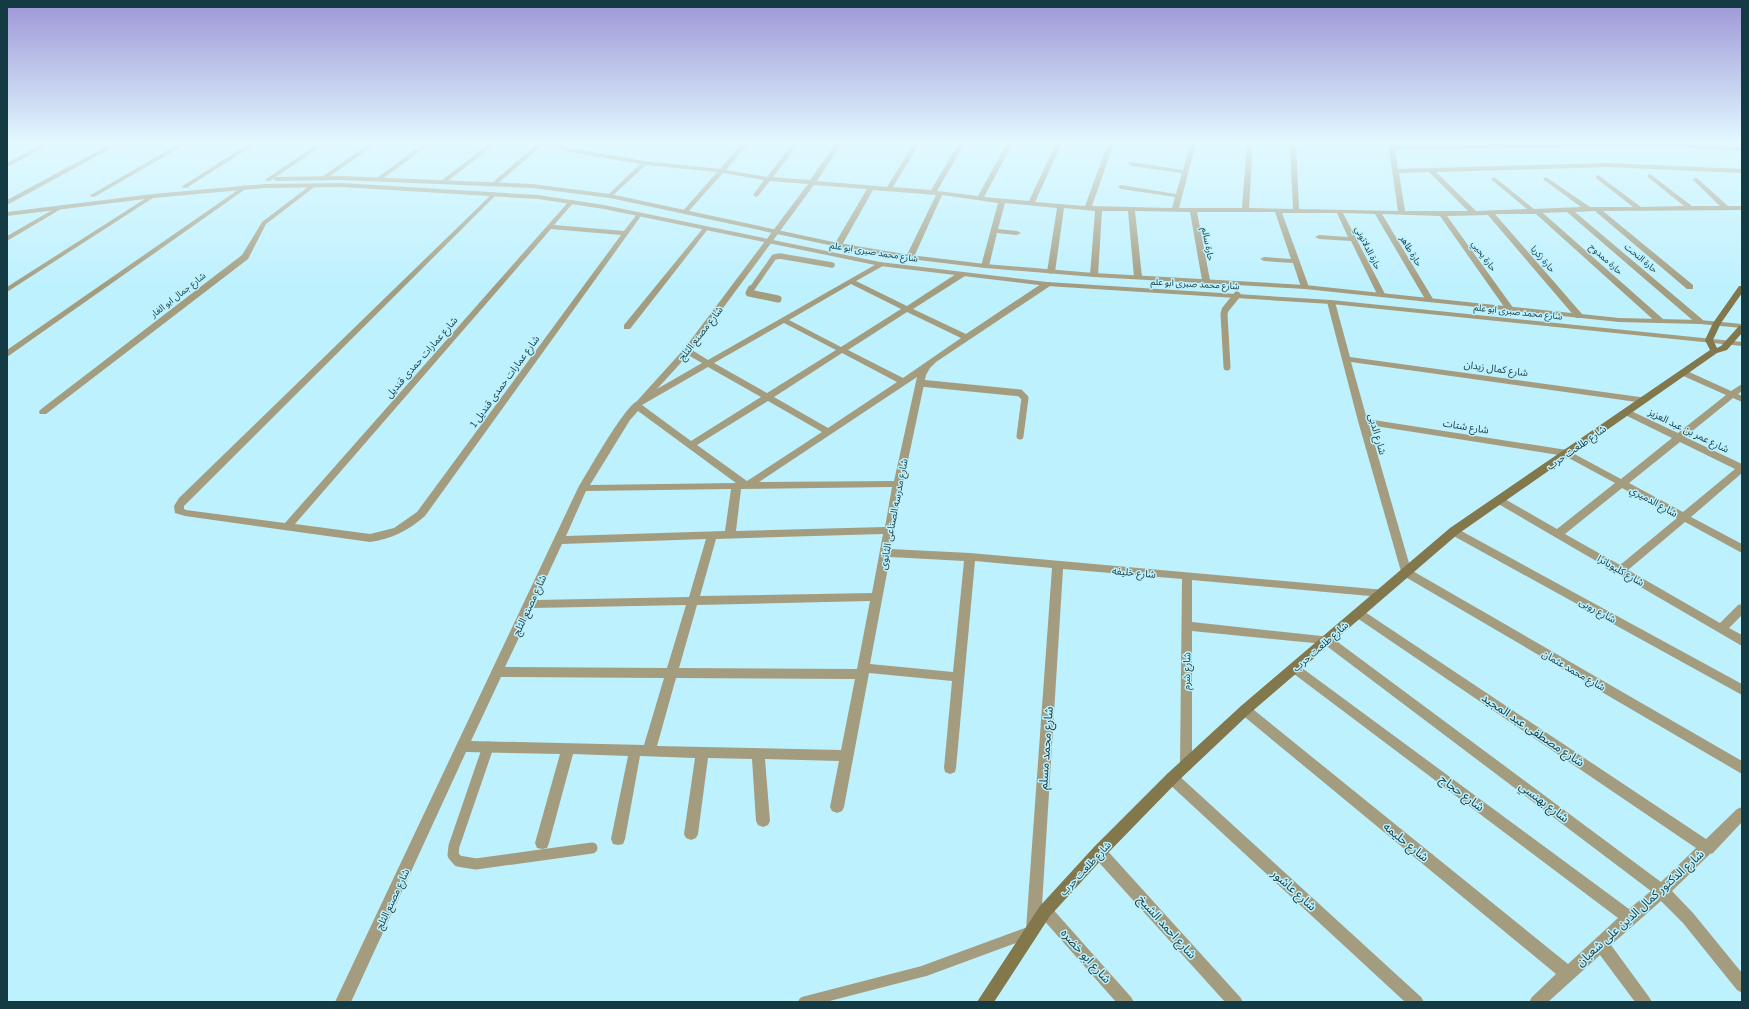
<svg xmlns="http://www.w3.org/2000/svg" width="1749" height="1009" viewBox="0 0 1749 1009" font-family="'Archivo Narrow','Noto Sans Arabic',sans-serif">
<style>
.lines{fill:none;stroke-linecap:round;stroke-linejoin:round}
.service-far2{stroke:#a49c7f;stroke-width:5.5}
.service-far1{stroke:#a49c7f;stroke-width:7}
.service{stroke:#a49c7f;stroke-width:11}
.minor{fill:#a49c7f;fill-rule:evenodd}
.tertiary{fill:#a49c7f;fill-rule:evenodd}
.secondary{fill:#83774c;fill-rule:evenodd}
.labels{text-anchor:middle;stroke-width:3;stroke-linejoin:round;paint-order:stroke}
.far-street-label{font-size:9px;fill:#143b43;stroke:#bef1fe}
.street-label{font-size:10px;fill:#143b43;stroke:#bef1fe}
.near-street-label{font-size:12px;fill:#143b43;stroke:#bef1fe}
</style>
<rect width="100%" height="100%" fill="#bef1fe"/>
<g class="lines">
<!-- service-far2 -->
<path class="service-far2" d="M751,290l23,-33 6,-1 52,9"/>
<!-- service-far1 -->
<path class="service-far1" d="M751,289l-2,4 29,6
M1227,367l-3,-53 1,-4 12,-15
M920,383l100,10 5,5 -5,38"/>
<!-- service -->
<path class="service" d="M488,747l-34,99 -1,9 5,6 18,3 116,-16
M804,1002l120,-31 106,-39"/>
<!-- minor -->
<path class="minor" d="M44,143h8l-45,24v-4z
M113,143h8l-114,62v-5z
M180,143h8l-94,54 -5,-1z
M250,143h8l-72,45 -5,-1z
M319,143h7l-56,38h-4v-2z
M370,143h7l-51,36h-4v-2z
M424,143h7l-50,37h-4v-2z
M490,143h7l-52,40h-4v-2z
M538,143h7l-49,42h-4v-2z
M549,143h9l12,5 75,13 75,8 20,-23 -13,-3h22l-23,27 41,7 26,-34h6l-26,34 37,3 26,-37h6l-25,38 70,6 27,-44h6l-27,44 38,3 28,-47h6l-28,48 41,5 29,-53h6l-29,54 45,4 27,-58h6l-27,59 50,4 23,-63h6l-22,63 80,2 3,-11 -54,-8 -3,-2 3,-2 55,9 6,-21 -51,-7 -3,-2 3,-2 52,8 6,-22 -34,-5 34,2 1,-2h6l-17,65h63l5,-65h6l-4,65 44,1 -3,-66h6l3,66 99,2 -10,-68h6v2l285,-2 63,4v4l-65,-4 -282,2 3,20 210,-6 134,6v4l-134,-6 -172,5 40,39 51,-2 -35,-29 -1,-1 3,-2 40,32 47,-2 -37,-27 -1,-1 3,-2 44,30h43l-37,-29v-2l2,-1 43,32 43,-1 -36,-29v-2l2,-1 42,32h28l-28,-27 5,-1 31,28h14v4l-139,1 90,74v4h-6l-92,-78 -20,1 128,108v4h-6l-130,-112 -24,1 120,106v4h-6l-121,-109h-41l87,100v4h-6l-88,-103 -41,1 67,93 -4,2h-3l-67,-95 -58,-2 51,85 -4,2 -4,-2 -50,-85 -32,-1 42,81 -4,2 -4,-2 -26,-53 -32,-2 -4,-2 4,-2 29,2 -11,-24h-55l27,74 -4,2 -4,-2 -8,-24 -29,-2 -4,-2 4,-2 27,2 -16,-47h-78l13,68 -4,2 -4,-2 -12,-68 -55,-1 7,66 -4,2 -4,-2 -6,-66h-26l-4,64 -4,2 -4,-2 5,-64 -31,-3 -9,64 -4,2 -4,-2 10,-64 -52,-5 -7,26 19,2 4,2 -4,2 -20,-2 -8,33 -4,2 -4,-2 17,-63 -56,-8 -28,62 -4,2 -4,-2 30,-62 -63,-5 -31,55 -4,2 -4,-2 33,-56 -53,-4 -122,165 16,10 172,-98 4,2 -1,2 -27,15 51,25 52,-34h6v4l-52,33 53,25 78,-52h6v4l-114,76 -6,6 -4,7 -23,109 -12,65 79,4 415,37 1,3 -1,3 -4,1 -189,-17v42l139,15 330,245 35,-34 -342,-232 -2,-3 2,-3 4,-1 4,1 344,229 31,-30 5,-2v15l-29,31 -3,1 -38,37 21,22 49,60v20l-5,-3 -54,-67 -22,-22 -50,44 38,52 3,5h-17l-35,-47 -52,47h-19l3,-5 24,-23 -315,-260 -2,-4 2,-4 4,-1 4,1 319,258 50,-46 -328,-247 -2,-3 2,-3 4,-2 4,2 331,244 22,-18 -327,-247 -132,-13v134l-1,4 -5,2 -5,-2 -1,-4 2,-186 -119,-10 -21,336 3,-1 5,2 81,91 3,5h-18l-75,-85 -1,12 -2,5 -5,2 -5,-2 -2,-5 26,-361 -77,-7 -19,207 -1,4 -5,2 -5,-2 -1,-4 8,-87 -83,-8 -25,134 -2,4 -5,2 -5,-2 -2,-4 9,-46 -74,-2 5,62 -2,4 -5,2 -5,-2 -2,-4 -4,-62 -44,-1 -10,76 -2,4 -5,2 -5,-2 -2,-4 11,-76 -55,-2 -15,83 -2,5 -5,1 -5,-1 -2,-5 17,-83 -55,-2 -24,89 -2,5 -5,1 -5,-1 -2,-5 25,-89 -94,-2 -115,250h-16l243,-514c11,-18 45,-79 59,-87l47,-52 124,-165 -38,-3 -12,15 -2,1 -3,-2 11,-15 -41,-7 -36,40 -2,1 -3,-2 1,-1 34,-39 -71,-7 -36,33 -2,-1v-2l32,-31 -71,-12zM1429,172l39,39h-63l-6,-38zM851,284l50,25 -60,38 -52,-27zM907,312l54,26 -58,40 -55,-28zM784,323l52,27 -69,43 -53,-30zM842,353l55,29 -69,46 -54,-31zM688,355l14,8 -45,26zM708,367l53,30 -70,44 -49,-36zM917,377l-23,104 -135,1zM768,401l54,31 -75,49 -50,-36zM638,411l98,72 -146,2 40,-65zM892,487l-7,40 -149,4 5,-42zM731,489l-6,42 -159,5 20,-45zM883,534l-11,59 -172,3 16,-57zM706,539l-17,58 -153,3 26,-56zM890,557l74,4 -11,111 -83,-8zM870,601l-13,68 -178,-1 18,-63zM686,605l-19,63 -162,-1 28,-59zM501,677l163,1 -20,67 -173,-4zM676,678l179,1 -14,71 -184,-4z
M312,184l5,1 -51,39 -18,35 -202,155h-6l-1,-2 1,-2 202,-155 20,-33z
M245,185l3,2 -1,1 -240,169v-7z
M494,192l2,1v2l-312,311v3l2,1 99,13 285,-323 5,1 -21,24 70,6 13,-17h4v2l-216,300c-17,15 -34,23 -55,26l-185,-26 -10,-3 -1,-7 5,-8zM551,229l70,6 -204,277 -23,16 -24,6 -75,-10z
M151,195l5,1 -149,96v-5z
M61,205l5,1 -59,35v-5z
M706,226l3,2 -1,1 -78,100h-6v-4l80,-98z
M1328,300h3l4,2 15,55 297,41 1,2 -1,2 -3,1 -293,-41 16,57 200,31 54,29 51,-41 -49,-24 -1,-2 1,-2h6l49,23 48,-38 -45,-20 -1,-2 1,-2h6l44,20 11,-7v7l-4,3 4,2v6l-9,-4 -48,39 57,27v9l-51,44 51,27v9l-57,-31 -57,48 92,53 18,-18 4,-1v11l-13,13 13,7v11l-247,-144 -1,-2 1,-2h8l54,31 58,-46 -50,-27 -196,-31 42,145 331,191v13l-340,-199 -44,-154 -31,-119zM1680,442l55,27 -52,43 -54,-29zM1622,488l55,30 -57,47 -55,-31z
M1454,527l288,157v11l-292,-161 -1,-3 1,-3z
M1172,772l5,2 244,223 3,5h-19l-238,-220 -2,-4 2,-4z
M1099,845l5,2 136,150 3,5h-18l-131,-145 -2,-5 2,-5z"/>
<!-- tertiary -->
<path class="tertiary" d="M341,176l191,8 78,10 228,49 72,12 75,9 109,9 211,12 314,33 81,2 42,4v4l-42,-4 -81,-2 -314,-33 -211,-12 -109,-9 -75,-9 -72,-12 -228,-49 -78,-10 -191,-8 -65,1 -3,-2 3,-2z
M342,183l196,12 66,10 276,57 167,20 284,18 411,42v4l-411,-42 -284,-18 -167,-20 -276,-57 -66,-10 -196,-12 -77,1 -112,10 -146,18v-4l146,-18 112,-10z"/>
<!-- secondary -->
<path class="secondary" d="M1739,286h3v7l-21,30 -8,17 4,8 4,-2 18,-20h3v7l-15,17 -10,3 -259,181 -209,180 -72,68 -73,75 -54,59 -56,86h-17l63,-96 54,-59 73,-73 74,-68 209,-178 260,-178 -5,-10 8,-17z"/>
</g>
<!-- sky -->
<linearGradient id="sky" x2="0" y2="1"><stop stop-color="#9d96d7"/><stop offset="0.5" stop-color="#e2f9ff"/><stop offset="1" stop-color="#e2f9ff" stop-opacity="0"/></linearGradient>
<rect width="1749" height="285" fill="url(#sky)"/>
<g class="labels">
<!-- far-street labels -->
<g class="far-street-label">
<text transform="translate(1208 244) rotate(79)" y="3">حارة سالم</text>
<text transform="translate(1368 248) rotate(63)" y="3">حارة الدلاتوني</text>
<text transform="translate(1411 251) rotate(59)" y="3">حارة طاهر</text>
<text transform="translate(874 252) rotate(9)" y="3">شارع محمد صبرى ابو علم</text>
<text transform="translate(1484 256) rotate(54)" y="3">حارة يحيي</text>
<text transform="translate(1641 258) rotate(40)" y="3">حارة النحت</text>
<text transform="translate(1543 259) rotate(49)" y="3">حارة زكريا</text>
<text transform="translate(1606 259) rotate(42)" y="3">حارة ممدوح</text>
<text transform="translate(1195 284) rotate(3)" y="3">شارع محمد صبرى ابو علم</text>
<text transform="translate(178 295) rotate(-38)" y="3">شارع جمال ابو الغار</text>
<text transform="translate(1518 312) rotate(6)" y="3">شارع محمد صبرى ابو علم</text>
</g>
<!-- street labels -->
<g class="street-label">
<text transform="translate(700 333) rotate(-52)" y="4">شارع مصنع الثلج</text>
<text transform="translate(421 357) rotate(-49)" y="4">شارع عمارات حمدى قنديل</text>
<text transform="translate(1496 368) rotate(8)" y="4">شارع كمال زيدان</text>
<text transform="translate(504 381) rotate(-54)" y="4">شارع عمارات حمدى قنديل 1</text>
<text transform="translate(1466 426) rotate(9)" y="4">شارع شتات</text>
<text transform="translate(1689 430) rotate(26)" y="4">شارع عمر بن عبد العزيز</text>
<text transform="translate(1378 434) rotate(74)" y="4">شارع الدبى</text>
<text transform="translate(1576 447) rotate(-35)" y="4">شارع طلعت حرب</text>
<text transform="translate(1654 501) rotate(29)" y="4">شارع الدميري</text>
<text transform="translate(893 514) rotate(-79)" y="4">شارع مدرسه الصناعى الثانوى</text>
<text transform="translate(1621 570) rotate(30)" y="4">شارع كليوباترا</text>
<text transform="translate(1134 572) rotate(5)" y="4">شارع خليفه</text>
<text transform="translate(529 605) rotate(-65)" y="4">شارع مصنع الثلج</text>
<text transform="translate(1598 610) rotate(29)" y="4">شارع روبى</text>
<text transform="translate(1320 646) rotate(-41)" y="4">شارع طلعت حرب</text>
<text transform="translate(1574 670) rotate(30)" y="4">شارع محمد عثمان</text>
<text transform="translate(1186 671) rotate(-89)" y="4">شارع شرم</text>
<text transform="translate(1085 868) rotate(-47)" y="4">شارع طلعت حرب</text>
<text transform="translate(392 899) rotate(-65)" y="4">شارع مصنع الثلج</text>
</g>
<!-- near-street labels -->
<g class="near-street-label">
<text transform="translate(1533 730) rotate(34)" y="4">شارع مصطفى عبد المجيد</text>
<text transform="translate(1046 748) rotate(-86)" y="4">شارع محمد مسلم</text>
<text transform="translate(1462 793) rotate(37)" y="4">شارع حجاج</text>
<text transform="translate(1544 802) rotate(37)" y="4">شارع بهنسي</text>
<text transform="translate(1406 842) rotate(39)" y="4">شارع حليمه</text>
<text transform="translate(1294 890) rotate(42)" y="4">شارع عاشور</text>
<text transform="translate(1640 908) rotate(-42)" y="4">شارع الدكتور كمال الدين على شعبان</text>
<text transform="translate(1167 927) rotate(48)" y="4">شارع احمد الشيخ</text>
<text transform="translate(1086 956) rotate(48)" y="4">شارع ابو خضره</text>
</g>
</g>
<!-- border -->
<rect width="1749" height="1009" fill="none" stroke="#143b43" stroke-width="16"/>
</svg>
